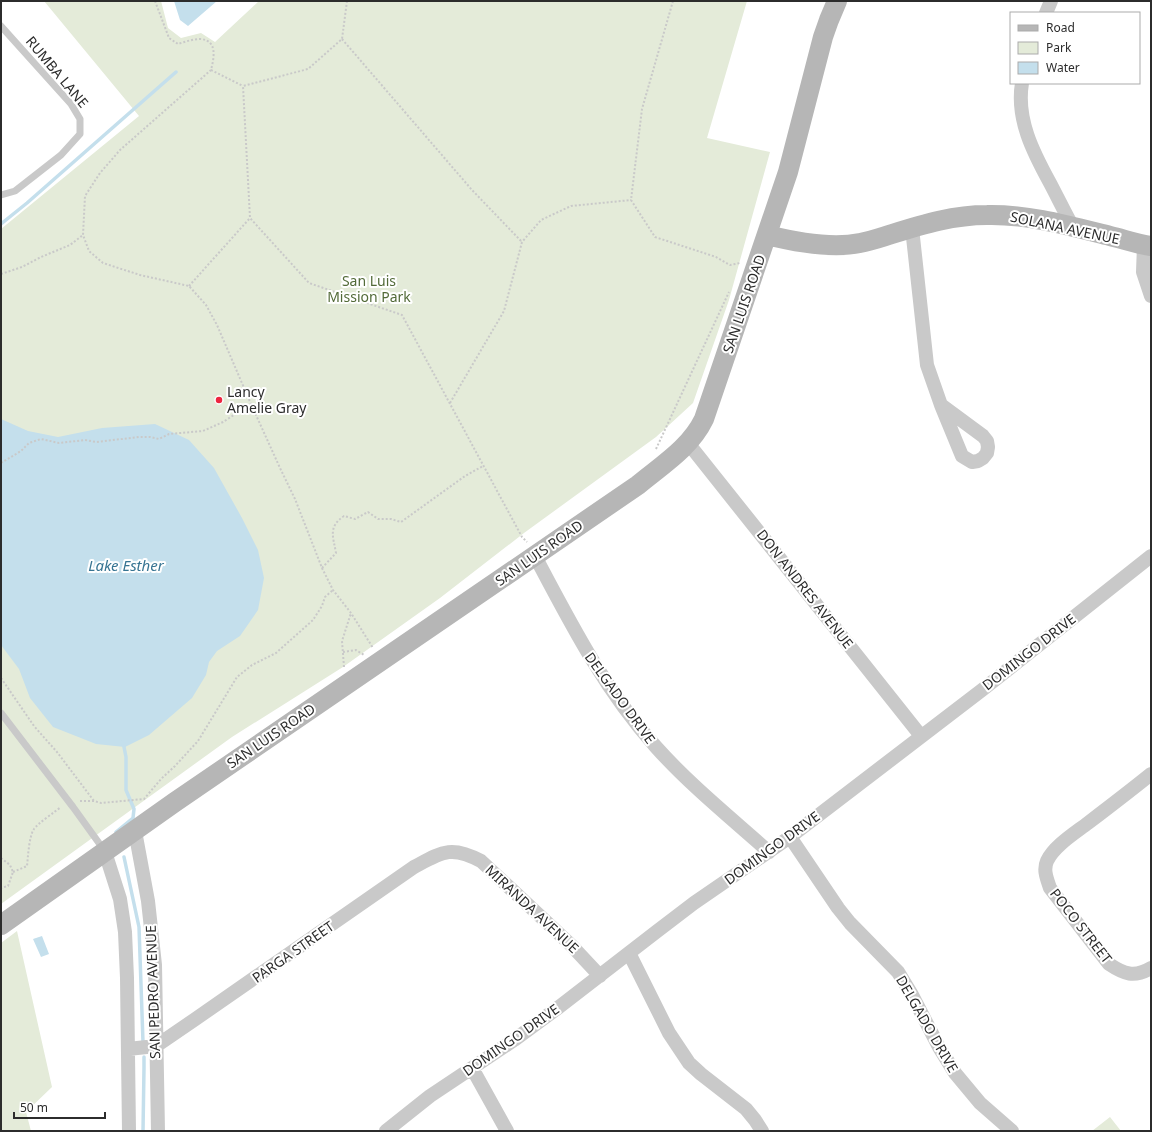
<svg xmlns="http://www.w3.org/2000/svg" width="1152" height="1132" viewBox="0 0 1152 1132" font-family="'Noto Sans',sans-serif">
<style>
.green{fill:#e4ebd9}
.water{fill:#c4dfec}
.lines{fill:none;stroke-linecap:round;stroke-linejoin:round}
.stream{stroke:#c4dfec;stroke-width:3.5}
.path{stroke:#c9c9c9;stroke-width:2;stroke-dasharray:2 2;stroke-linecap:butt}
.lane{stroke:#c9c9c9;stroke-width:7}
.street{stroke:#c9c9c9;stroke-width:14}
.secondary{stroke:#b6b6b6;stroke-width:20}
.poi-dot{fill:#ed2540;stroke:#fff;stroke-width:1.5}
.labels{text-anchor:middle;stroke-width:4;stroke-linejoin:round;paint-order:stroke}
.street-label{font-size:14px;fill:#2c2c2c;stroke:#fff}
.park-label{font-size:14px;fill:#526a38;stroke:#fff}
.poi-label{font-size:14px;fill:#2c2c2c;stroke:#fff;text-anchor:start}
.water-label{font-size:15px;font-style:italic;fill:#377492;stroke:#fff}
</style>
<rect width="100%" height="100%" fill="#fff"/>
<!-- green -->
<path class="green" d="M44,1h117l7,27 13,10 20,-5 14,9 44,-41h488l-40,137 63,14 -41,148 -36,103 -37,34 -132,96 -84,65 -97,69 -111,70 -231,167v-675l138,-113z
M17,931l35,156 -26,25 5,19h-30v-188z
M1110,1117l11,14h-29z"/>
<!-- water -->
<path class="water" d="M174,1h43l-29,25 -8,-6z
M1,419l27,12 30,6 44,-9 53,-4 34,16 25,28 28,50 16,32 6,28 -6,32 -18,26 -23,15 -8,11 -3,13 -14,23 -43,37 -24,12 -29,-3 -43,-17 -23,-29 -11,-29 -18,-24z
M42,936l7,18 -8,3 -8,-18z"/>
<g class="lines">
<!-- stream -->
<path class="stream" d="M1,224l26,-21 149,-131
M116,832l17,-14 1,-9 -8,-19v-33l-3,-15
M124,857l15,70 4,115
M143,1131l1,-63v-11"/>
<!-- path -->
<path class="path" d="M155,1l14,37 9,6c6,-2 15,-5 22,-5 18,1 14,19 11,31l-91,80 -20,23 -15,23 -2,39 6,16 14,12 37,12 49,11 17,19 11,20 34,79 29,64 15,31 27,69 11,22 18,23 22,35
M347,1l-5,38 -34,30 -65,17 7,132 59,65 93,32 120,222 5,5
M673,1l-31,108 -11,91 24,37 61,20 14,8 10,-2
M342,39l130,151 50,52
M211,70l32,16
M1,274l21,-7 19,-10 29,-12 13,-10
M189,286l61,-68
M450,403l54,-92 18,-69 19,-22 30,-14 60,-6
M656,449l73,-157
M1,463l20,-12 8,-8 12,-4 18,4 26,-3 11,2 43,-5h11l9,2 10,-5 34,-3 20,-9 28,-18
M322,568l14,-15c-3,-17 -8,-26 8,-37l11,3 13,-7 10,7h13l10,3 64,-46 18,-10
M343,652l13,-2 8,5
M344,667l-2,-26 9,-28
M1,678l33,48 23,26 37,49
M80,801h14l7,2 43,-4 17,-20 14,-13 23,-25 39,-64 15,-12 24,-12 37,-33 9,-14 3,-9 8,-7
M1,858l9,7 3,7 -5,14 -7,2
M13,872l14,-6c1,-9 2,-30 7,-37 3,-5 22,-18 27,-22"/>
<!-- lane -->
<path class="lane" d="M1,26l70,78 9,15v15l-19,21 -46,36 -14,4
M1,713l72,94 31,43"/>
<!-- street -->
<path class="street" d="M1046,13l5,-12
M1022,83c-6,36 11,69 28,100 8,15 15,30 23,44
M912,228l15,137 14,40 21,51 10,6 6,-1 5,-3 4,-5 1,-6 -1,-6 -4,-5 -42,-31
M1144,245l-1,27 8,24
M688,443l233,293
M535,556c36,68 69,133 121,191 34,38 75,71 113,105
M1151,774c-21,17 -42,33 -63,49 -13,10 -34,23 -41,38 -4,9 0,18 3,27l59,76c15,10 25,14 42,4
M135,831l13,70 7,64 3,166
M790,837l48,71 12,15 48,49 14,23 27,52 16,26 25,30 32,28
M105,852l15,47 5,33 2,46 2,153
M629,953l40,80 20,30 12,11 45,35 9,11 7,11
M128,1049l28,-3 38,-26 220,-153c28,-15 37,-22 67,-6l90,84 29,31
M472,1068l35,63
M386,1131l44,-35 84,-56 45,-33 97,-75 38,-29 96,-66 192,-147 169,-134"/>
<!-- secondary -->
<path class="secondary" d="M767,235c28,7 64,14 93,8 11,-2 22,-6 32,-9 32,-10 62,-19 95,-19 41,-1 83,11 123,21 13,3 27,8 41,10
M1,925l174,-123 463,-317c24,-20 52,-37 66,-66l84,-247 35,-135 6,-17 8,-19"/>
</g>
<!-- markers -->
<circle class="poi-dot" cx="219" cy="400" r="4"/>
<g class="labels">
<!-- street labels -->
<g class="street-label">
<text transform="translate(57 72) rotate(50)" y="5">RUMBA LANE</text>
<text transform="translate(1065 228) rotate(12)" y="5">SOLANA AVENUE</text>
<text transform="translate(744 304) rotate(-71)" y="5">SAN LUIS ROAD</text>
<text transform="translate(539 553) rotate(-35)" y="5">SAN LUIS ROAD</text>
<text transform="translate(805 589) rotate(52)" y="5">DON ANDRES AVENUE</text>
<text transform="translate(1029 652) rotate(-38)" y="5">DOMINGO DRIVE</text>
<text transform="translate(620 698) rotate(54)" y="5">DELGADO DRIVE</text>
<text transform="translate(271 736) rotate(-34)" y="5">SAN LUIS ROAD</text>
<text transform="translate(772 848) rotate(-36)" y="5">DOMINGO DRIVE</text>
<text transform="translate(532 909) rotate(43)" y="5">MIRANDA AVENUE</text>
<text transform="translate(1081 926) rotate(52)" y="5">POCO STREET</text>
<text transform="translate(293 952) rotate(-35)" y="5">PARGA STREET</text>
<text transform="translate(153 992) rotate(-92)" y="5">SAN PEDRO AVENUE</text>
<text transform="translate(927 1024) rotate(60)" y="5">DELGADO DRIVE</text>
<text transform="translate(511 1040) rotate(-35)" y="5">DOMINGO DRIVE</text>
</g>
<!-- park labels -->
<g class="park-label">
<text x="369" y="286">San Luis<tspan x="369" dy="16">Mission Park</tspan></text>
</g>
<!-- poi labels -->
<g class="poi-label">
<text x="227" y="397">Lancy<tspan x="227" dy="16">Amelie Gray</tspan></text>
</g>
<!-- water labels -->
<g class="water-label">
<text x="126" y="571">Lake Esther</text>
</g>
</g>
<!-- border -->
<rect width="1152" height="1132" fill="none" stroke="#2c2c2c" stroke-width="4"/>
<!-- legend -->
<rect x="1010" y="12" width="130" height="72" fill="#ffffff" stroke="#ababab"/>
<rect x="1018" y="25" width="20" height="6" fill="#b6b6b6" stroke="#ababab"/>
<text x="1046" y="32" font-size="12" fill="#2c2c2c">Road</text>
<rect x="1018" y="42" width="20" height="12" fill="#e4ebd9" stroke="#ababab"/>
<text x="1046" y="52" font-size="12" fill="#2c2c2c">Park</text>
<rect x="1018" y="62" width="20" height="12" fill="#c4dfec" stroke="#ababab"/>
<text x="1046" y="72" font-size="12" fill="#2c2c2c">Water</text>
<!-- scale -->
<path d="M14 1112v6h91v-6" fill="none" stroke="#2c2c2c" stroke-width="2"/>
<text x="20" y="1112" font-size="12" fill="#2c2c2c" stroke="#ffffff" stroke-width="3" paint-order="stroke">50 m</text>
</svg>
